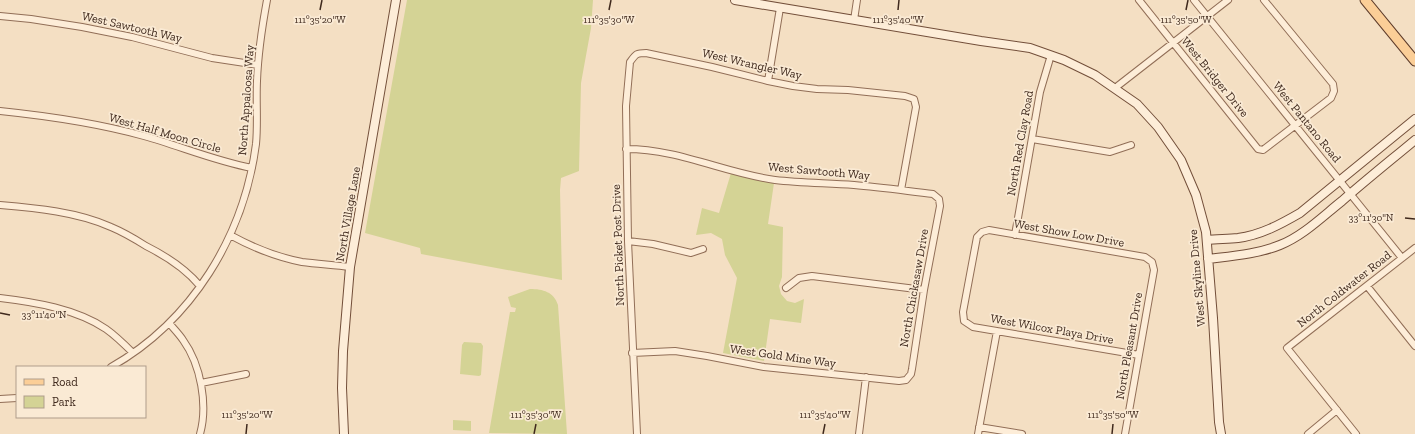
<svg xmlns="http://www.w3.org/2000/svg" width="1415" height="434" viewBox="0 0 1415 434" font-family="'Zilla Slab',serif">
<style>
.green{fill:#d4d395}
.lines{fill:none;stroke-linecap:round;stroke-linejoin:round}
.street-casing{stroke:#916e57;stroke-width:8}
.secondary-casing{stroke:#734f3a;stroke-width:10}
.primary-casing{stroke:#5e3c2b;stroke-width:11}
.street{stroke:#fdedd8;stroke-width:6}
.secondary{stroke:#fdedd8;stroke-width:8}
.primary{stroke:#fbce97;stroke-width:9}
.ticks{fill:none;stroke:#3f291d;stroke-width:1.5}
.labels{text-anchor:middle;stroke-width:3.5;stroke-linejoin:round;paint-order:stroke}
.street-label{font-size:12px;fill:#3f291d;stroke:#faead4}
.ticks-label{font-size:10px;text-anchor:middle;fill:#3f291d;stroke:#faead4;stroke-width:3.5;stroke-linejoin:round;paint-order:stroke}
</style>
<rect width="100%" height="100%" fill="#f4dfc3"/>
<!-- green -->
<path class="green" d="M407,0h186l-2,28 -10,55 -2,88 -18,7 -1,12 2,90 -141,-26 -1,-6 -55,-15z
M731,173l43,10 -6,41 15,3 -1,50 -3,9 2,8 6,7 8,2 9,-4 -3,24 -31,-4 -6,42 -41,-8 14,-75 -12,-23 -3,-16 -11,-6 -15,2 6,-27 17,5z
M530,289c13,0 24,3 28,16l9,129 -78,-1 21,-121h5l1,-4 -5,-1 -3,-10z
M464,342l17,1 2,3 -2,29 -2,1 -19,-2 2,-29z
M453,420l18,1v10l-18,-1z"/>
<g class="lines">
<!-- street casing -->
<g class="street-casing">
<path id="street" d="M1139,0l119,149 5,1 68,-52 3,-7 -1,-7 -69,-84
M1194,0l208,258
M0,16l31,3 51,8 50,10 80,21 46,7
M854,20l3,-20
M768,81l12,-73
M1115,88l113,-88
M0,111c48,5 97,12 144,25 36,10 71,25 108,32
M1032,139l78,13 21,-7
M626,149c53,0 98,24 149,31 26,3 53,3 79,5 26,2 53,6 79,9l6,5 1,7 -16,84 -12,79 -1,5 -5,6 -7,1 -135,-14 -57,-11 -32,-5 -43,2
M0,205c36,3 78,7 111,22 12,5 24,12 35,19 20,10 40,23 54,40
M230,235c22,12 46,22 72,27 16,2 32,3 48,5
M1015,235l25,-143 11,-37
M628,241l25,3 38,9 12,-4
M1367,286l48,60
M786,288l13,-10 13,-2 112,14
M0,298c34,4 77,11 106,31 10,7 18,15 27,24
M169,323c5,6 10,11 14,17 18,25 25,65 17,94
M111,367c81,-46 133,-131 145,-223 2,-20 0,-42 1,-63 1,-27 5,-54 10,-81
M201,383l45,-9
M0,399l17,-1
M979,427l43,7
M637,434l-9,-193 -2,-135 4,-44c6,-8 6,-9 16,-9l66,14 56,14 25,5 24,3 31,1 57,6 9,3 2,8 -15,83
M859,434l7,-57
M978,434l19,-103
M1125,434l29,-164 -2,-8 -7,-5 -156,-27 -7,2 -5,5 -14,75 1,9 9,6 166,28
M1308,434l29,-24
M1356,434l-69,-86 128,-100"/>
</g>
<!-- secondary casing -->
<g class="secondary-casing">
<path id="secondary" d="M735,0l246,41 49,7 34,12 31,15 42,29 21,23 23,33 15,35 10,37 7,86 6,104 2,12
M1207,240c10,-1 21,-1 31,-2 23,-3 43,-14 62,-25l115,-94
M1208,259c24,-3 50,-5 72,-14 23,-9 43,-29 62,-44 24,-21 49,-41 73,-61
M344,434l-2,-46 1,-37 7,-84 46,-267"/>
</g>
<!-- primary casing -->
<g class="primary-casing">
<path id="primary" d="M1365,0l50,61"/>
</g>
<!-- street -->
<use href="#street" class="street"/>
<!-- secondary -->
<use href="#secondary" class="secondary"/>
<!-- primary -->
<use href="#primary" class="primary"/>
</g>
<!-- ticks -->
<path class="ticks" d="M320,10l2,-10M609,10l2,-10M898,10l1,-10M1186,10l2,-10M1405,218l10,1M0,313l10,2M246,434l1,-10M534,434l2,-10M823,434l2,-10M1112,434l1,-10"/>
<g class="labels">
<!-- street labels -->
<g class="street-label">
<text transform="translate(132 27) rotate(13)" y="4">West Sawtooth Way</text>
<text transform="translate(752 64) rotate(13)" y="4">West Wrangler Way</text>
<text transform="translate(1215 77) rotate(51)" y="4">West Bridger Drive</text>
<text transform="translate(246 100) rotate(-86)" y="4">North Appaloosa Way</text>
<text transform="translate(1307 122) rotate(51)" y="4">West Pantano Road</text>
<text transform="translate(165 133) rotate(16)" y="4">West Half Moon Circle</text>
<text transform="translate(1020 143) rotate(-80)" y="4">North Red Clay Road</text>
<text transform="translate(819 171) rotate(5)" y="4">West Sawtooth Way</text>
<text transform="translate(348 214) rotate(-80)" y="4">North Village Lane</text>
<text transform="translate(1069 233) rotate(10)" y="4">West Show Low Drive</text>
<text transform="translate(618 245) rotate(-92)" y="4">North Picket Post Drive</text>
<text transform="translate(1197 278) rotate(-95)" y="4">West Skyline Drive</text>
<text transform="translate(914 288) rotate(-80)" y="4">North Chickasaw Drive</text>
<text transform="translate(1344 289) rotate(-38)" y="4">North Coldwater Road</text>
<text transform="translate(1052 329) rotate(10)" y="4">West Wilcox Playa Drive</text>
<text transform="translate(1129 346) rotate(-80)" y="4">North Pleasant Drive</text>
<text transform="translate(783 356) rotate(8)" y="4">West Gold Mine Way</text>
</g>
</g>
<g class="ticks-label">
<text x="320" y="23">111°35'20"W</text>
<text x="609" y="23">111°35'30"W</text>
<text x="898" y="23">111°35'40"W</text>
<text x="1186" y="23">111°35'50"W</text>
<text x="1371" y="221">33°11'30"N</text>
<text x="44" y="318">33°11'40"N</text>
<text x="247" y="418">111°35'20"W</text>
<text x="536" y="418">111°35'30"W</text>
<text x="825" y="418">111°35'40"W</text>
<text x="1113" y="418">111°35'50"W</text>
</g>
<!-- legend -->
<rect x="16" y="366" width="130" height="52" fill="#faead4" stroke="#af9d8b"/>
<rect x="24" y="379" width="20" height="6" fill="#fbce97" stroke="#af9d8b"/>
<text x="52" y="386" font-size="12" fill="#3f291d">Road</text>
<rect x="24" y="396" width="20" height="12" fill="#d4d395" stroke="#af9d8b"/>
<text x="52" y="406" font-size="12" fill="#3f291d">Park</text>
</svg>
